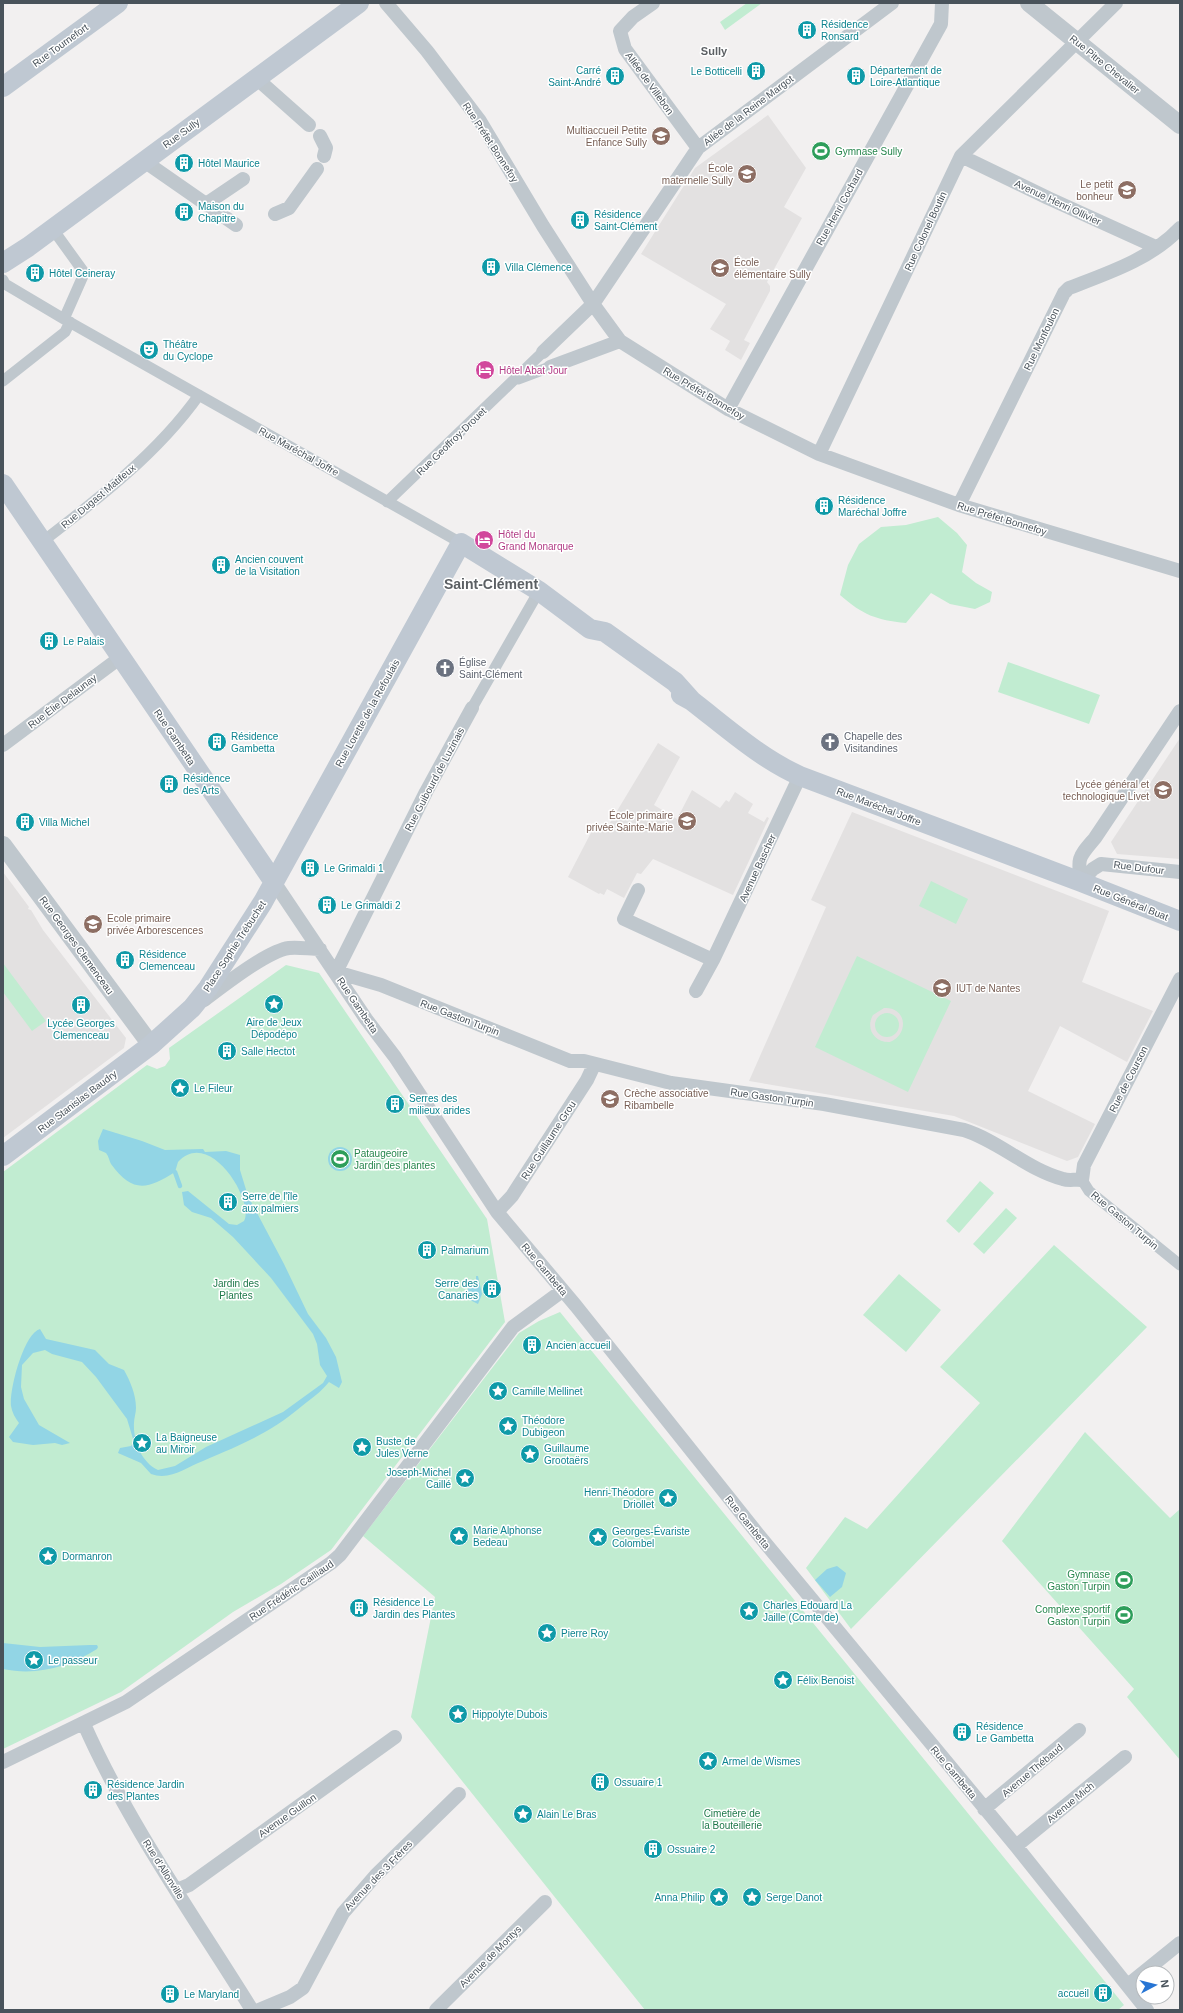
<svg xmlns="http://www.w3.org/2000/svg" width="1183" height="2013" viewBox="0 0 1183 2013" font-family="Helvetica,sans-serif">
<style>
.education{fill:#e3e1e1}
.green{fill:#c1ecd1;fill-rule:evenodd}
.water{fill:#92d5e5}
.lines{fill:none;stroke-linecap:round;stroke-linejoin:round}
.stream{stroke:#92d5e5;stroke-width:4.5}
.pedestrian{stroke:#bfc7cd;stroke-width:11}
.minor{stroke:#bfc7cd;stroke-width:14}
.tertiary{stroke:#bfc7cd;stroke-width:18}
.secondary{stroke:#bfc8d2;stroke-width:20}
.labels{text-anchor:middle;stroke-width:3;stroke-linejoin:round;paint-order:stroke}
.culture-label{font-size:10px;fill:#0d838f;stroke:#fff;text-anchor:start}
.street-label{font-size:10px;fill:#49535b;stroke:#fff}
.education-label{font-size:10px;fill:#785e54;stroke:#fff;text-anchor:end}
.leisure-label{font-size:10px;fill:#27864d;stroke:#fff;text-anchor:start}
.hotel-label{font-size:10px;fill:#b23c85;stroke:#fff;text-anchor:start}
.worship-label{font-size:10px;fill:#5b616d;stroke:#fff;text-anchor:start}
.park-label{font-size:10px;fill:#1e784a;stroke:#fff}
.neighbourhood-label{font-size:11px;font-weight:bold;fill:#5c6064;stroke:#fff}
.district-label{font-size:14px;font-weight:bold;fill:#5c6064;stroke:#fff}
</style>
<rect width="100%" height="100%" fill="#f2f0f0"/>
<!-- education -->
<path class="education" d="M768,115l38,53 -22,39 18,11 -35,64 3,4v5l-26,49 6,3 -9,17 -16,-10 5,-9 -20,-12 16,-25 -85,-50 54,-86z
M1180,738v121l-63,-5 -6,-12z
M658,743l22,14 -26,48 23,14 15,-29 28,18 6,-8 3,2 6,-10 18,12 -5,9 16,9 3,-5 2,1 -36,77 -80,-36 -12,15 -4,-1 -13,25 -17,-9 -3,6 -4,-2 -1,1 -31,-17 28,-54 12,3z
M852,812l257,99 -27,71 71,29 -26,51 -67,-36 -32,65 67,33 -17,33 -11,4 -113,-45 -205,-35 77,-174 -15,-7z
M3,872l26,35 -1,2 3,1 12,20 83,108 -2,10 -121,90z"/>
<!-- green -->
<path class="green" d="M747,3h15l-37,27 -5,-8z
M938,517l19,16 10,12 -5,27 14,11 16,9 -2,10 -15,7 -25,-5 -19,-11 -25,30c-30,-3 -43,-8 -66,-28l8,-30 11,-21 22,-17 25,-2z
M1008,662l92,33 -11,29 -91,-32z
M931,881l37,18 -12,25 -37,-18z
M857,956l94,45 -43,91 -93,-45zM884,1008c22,-2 26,26 6,34 -15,1 -25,-13 -17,-27z
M3,963l43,58 -14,10 -29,-39z
M286,965l33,8 168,246 18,103 -174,228 -50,34 -48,28 -112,80 -118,57v-577l144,-107 10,4 8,-3 5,-7 -1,-11z
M875 1025a12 12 0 1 1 24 0a12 12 0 1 1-24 0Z
M980,1181l14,12 -35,40 -13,-12z
M1006,1208l11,10 -33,36 -11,-10z
M1054,1245l93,82 -296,302 -45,-61 39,-51 22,12 113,-126 -40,-36z
M899,1274l42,36 -35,42 -43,-37z
M560,1312l564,693 -6,5h-473l-234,-293 24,-120 -72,-61 156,-203 20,-12z
M1085,1432l85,86 10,-9v251l-53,-63 7,-8 -132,-148z"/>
<!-- water -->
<path class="water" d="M103,1129l39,12 23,9 38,-1 2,3 21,-1 14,4v15l8,26 36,68 24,50 18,24 10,19 6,25 -3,6 -10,-6c-8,10 -17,16 -27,24 -33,28 -60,38 -99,55 -16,6 -33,20 -52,13l-10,-11 -23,-10 2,-5 11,-2 3,-4 -7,-23 -31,-42 -14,-15 -30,-8 -7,-4 -12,3 -11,12 -1,22 3,12 15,26 31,18 -8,2 -7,-2 -22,2 -20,-3 -4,-5 10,-14c-4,-5 -7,-11 -8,-17 -2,-16 13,-73 29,-77l6,10 49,11 14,14 15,6c6,11 12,24 12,38 0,5 -2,10 -2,15 -1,17 7,39 24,47l17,-4 31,-19 77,-35 40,-29 4,-7 -7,-11 -3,-21 -4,-10 -42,-56 -38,-41 -22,-19 -19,-6 -8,-7 -2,-13 6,-1 41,33 8,1 7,-4c11,-19 -34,-94 -66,-59l-3,10c-28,18 -43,21 -64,-8 -2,-4 -2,-7 -5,-11l-7,-3 -1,-9z
M328 1159a12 12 0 1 1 24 0a12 12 0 1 1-24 0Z
M476,1276h2l4,18 -4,10 -8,-4 -3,-9 2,-4 7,-6z
M837,1566l9,7 -4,14 -12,10 -15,-17 12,-11z
M3,1643l37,4 50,-2h7l1,2 -1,2c-29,18 -60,27 -94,20z"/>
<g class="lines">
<!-- stream -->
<path class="stream" d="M175,1172l5,14"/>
<!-- pedestrian -->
<path class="pedestrian" d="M52,228l31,43v5l-19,43
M3,280l2,4 59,35 397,224
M518,379l32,-12
M3,381l62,-49 5,-10
M387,502l156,-150
M42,542c56,-43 116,-89 157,-147
M472,708l67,-117
M1082,1180l7,11 91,74"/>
<!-- minor -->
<path class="minor" d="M386,3l41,48 53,70 63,105 50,78 27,37 108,68 91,45 140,51 221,66
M653,3l-20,14 -13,14 5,18 73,99
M256,78l53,47
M320,136l6,12 -2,8
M961,156l87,42 108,49
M144,161l92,64
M206,204l37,-25
M275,214l14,-6 28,-39
M543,352l50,-48 105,-156 194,-145
M550,367l70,-26
M728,409l213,-385 1,-21
M819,454l142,-298 155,-153
M959,505l105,-212 5,-5c39,-15 82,-29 111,-60
M3,745l118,-88
M274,882l92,137 29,38 102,155 79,94 181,227 259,313 131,164
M1081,882c-4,-25 -2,-25 14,-44l85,-127
M1081,882l12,-13 8,-5 79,8
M638,890l-14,29 89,41
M336,972l45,13 189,76h14l87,22 153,21 140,26c35,11 64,40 99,49 6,2 12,0 19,1l2,-15 96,-186
M336,972l90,-180 46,-84
M696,991l17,-31 87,-184
M204,1000c19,-14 63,-49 85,-52 10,-1 21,1 31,1
M497,1212l15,-16 75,-116 7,-15
M84,1724c43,98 111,194 168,286
M3,1762l123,-60 205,-139 9,-8 173,-228 49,-36
M984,1809l95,-79
M1016,1846l109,-89
M177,1890l12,-5 206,-148
M1128,1985l52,-42
M259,2010l31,-13 13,-9 40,-75 33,-38 83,-81
M436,2010l109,-108"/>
<!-- tertiary -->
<path class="tertiary" d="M1029,3l151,122
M3,845l148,200"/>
<!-- secondary -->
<path class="secondary" d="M3,87l115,-84
M3,263l25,-16 331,-244
M3,484l271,398
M681,695l11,6c35,27 68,57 108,75l281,106 99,39
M3,1156l148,-111 41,-37 16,-20 55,-86 198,-359 78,48 51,38 15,3 70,50 17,19"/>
</g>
<!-- icons -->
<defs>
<g id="building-disc" transform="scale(1)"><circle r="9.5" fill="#0f9aa8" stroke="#fff"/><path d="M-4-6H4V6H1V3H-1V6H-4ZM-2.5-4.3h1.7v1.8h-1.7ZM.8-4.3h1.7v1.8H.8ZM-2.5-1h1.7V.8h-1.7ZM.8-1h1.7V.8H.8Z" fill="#fff"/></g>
<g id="school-disc" transform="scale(1)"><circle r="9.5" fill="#8d6e63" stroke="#fff"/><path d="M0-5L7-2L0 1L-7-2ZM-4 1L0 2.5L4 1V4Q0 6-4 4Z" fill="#fff"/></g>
<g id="stadium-disc" transform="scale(1)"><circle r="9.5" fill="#2e9e5b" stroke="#fff"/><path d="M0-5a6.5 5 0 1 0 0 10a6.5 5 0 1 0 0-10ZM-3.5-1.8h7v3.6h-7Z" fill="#fff"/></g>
<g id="theatre-disc" transform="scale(1)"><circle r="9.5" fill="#0f9aa8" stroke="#fff"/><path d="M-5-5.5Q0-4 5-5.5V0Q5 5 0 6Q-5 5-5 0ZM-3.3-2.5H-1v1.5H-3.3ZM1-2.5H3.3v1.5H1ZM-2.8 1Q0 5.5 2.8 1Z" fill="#fff"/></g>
<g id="hotel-disc" transform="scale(1)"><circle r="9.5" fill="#d1479c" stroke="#fff"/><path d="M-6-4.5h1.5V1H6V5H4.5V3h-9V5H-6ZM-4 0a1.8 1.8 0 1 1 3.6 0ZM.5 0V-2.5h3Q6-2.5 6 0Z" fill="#fff"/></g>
<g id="church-disc" transform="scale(1)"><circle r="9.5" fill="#6b7280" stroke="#fff"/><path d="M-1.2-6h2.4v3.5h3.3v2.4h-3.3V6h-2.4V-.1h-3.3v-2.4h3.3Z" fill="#fff"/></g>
<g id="university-disc" transform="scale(1)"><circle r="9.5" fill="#8d6e63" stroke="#fff"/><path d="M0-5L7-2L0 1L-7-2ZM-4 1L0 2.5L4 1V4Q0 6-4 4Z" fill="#fff"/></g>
<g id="sight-disc" transform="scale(1)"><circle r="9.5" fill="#0f9aa8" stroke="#fff"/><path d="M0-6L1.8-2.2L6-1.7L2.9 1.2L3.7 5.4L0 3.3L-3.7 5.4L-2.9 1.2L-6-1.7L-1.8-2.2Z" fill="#fff"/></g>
</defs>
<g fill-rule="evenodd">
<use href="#building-disc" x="807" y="30"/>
<use href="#building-disc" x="756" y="71"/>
<use href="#building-disc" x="615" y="76"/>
<use href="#building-disc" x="856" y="76"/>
<use href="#school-disc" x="661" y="136"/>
<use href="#stadium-disc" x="821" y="151"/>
<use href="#building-disc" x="184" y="163"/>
<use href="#school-disc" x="747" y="174"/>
<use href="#school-disc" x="1127" y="190"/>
<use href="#building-disc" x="184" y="212"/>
<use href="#building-disc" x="580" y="220"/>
<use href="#building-disc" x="491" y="267"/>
<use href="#school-disc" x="720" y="268"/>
<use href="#building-disc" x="35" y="273"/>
<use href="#theatre-disc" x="149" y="350"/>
<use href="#hotel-disc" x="485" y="370"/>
<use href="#building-disc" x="824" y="506"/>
<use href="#hotel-disc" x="484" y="540"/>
<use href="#building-disc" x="221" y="565"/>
<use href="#building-disc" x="49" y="641"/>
<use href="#church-disc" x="445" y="668"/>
<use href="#building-disc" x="217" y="742"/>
<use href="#church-disc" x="830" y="742"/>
<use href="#building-disc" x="169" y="784"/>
<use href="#school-disc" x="1163" y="790"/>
<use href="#school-disc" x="687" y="821"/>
<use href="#building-disc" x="25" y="822"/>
<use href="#building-disc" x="310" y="868"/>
<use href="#building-disc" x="327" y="905"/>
<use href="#school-disc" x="93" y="924"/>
<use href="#building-disc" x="125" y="960"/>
<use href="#university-disc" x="942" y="988"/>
<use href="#sight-disc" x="274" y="1004"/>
<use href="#building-disc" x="81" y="1005"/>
<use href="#building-disc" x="227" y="1051"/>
<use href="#sight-disc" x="180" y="1088"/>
<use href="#school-disc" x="610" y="1099"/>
<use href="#building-disc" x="395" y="1104"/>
<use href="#stadium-disc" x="340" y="1159"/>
<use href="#building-disc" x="228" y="1202"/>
<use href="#building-disc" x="427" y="1250"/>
<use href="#building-disc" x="492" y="1289"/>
<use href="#building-disc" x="532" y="1345"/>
<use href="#sight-disc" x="498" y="1391"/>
<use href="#sight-disc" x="508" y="1426"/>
<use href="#sight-disc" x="142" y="1443"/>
<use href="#sight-disc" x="362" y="1447"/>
<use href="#sight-disc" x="530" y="1454"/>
<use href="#sight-disc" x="465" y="1478"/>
<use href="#sight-disc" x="668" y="1498"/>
<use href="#sight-disc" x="459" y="1536"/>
<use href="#sight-disc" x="598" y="1537"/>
<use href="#sight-disc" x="48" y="1556"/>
<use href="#stadium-disc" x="1124" y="1580"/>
<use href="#building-disc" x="359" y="1608"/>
<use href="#sight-disc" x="749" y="1611"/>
<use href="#stadium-disc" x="1124" y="1615"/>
<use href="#sight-disc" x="547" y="1633"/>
<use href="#sight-disc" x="34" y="1660"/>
<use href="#sight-disc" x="783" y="1680"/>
<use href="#sight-disc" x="458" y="1714"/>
<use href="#building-disc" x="962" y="1732"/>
<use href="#sight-disc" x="708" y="1761"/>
<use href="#building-disc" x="600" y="1782"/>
<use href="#building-disc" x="93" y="1790"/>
<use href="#sight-disc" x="523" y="1814"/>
<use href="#building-disc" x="653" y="1849"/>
<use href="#sight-disc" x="719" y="1897"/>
<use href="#sight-disc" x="752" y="1897"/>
<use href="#building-disc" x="1103" y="1993"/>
<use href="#building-disc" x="170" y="1994"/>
</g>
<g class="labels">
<!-- culture labels -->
<g class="culture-label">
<text x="821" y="28">Résidence<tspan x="821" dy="12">Ronsard</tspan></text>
<text x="601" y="74" text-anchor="end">Carré<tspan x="601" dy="12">Saint-André</tspan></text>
<text x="870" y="74">Département de<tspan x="870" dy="12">Loire-Atlantique</tspan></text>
<text x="742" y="75" text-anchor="end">Le Botticelli</text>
<text x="198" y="167">Hôtel Maurice</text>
<text x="198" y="210">Maison du<tspan x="198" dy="12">Chapitre</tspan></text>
<text x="594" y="218">Résidence<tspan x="594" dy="12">Saint-Clément</tspan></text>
<text x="505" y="271">Villa Clémence</text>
<text x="49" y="277">Hôtel Ceineray</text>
<text x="163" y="348">Théâtre<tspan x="163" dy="12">du Cyclope</tspan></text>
<text x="838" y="504">Résidence<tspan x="838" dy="12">Maréchal Joffre</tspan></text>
<text x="235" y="563">Ancien couvent<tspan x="235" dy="12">de la Visitation</tspan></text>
<text x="63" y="645">Le Palais</text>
<text x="231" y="740">Résidence<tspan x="231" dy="12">Gambetta</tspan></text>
<text x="183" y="782">Résidence<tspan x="183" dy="12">des Arts</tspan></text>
<text x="39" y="826">Villa Michel</text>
<text x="324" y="872">Le Grimaldi 1</text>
<text x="341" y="909">Le Grimaldi 2</text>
<text x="139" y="958">Résidence<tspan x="139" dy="12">Clemenceau</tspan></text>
<text x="274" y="1026" text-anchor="middle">Aire de Jeux<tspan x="274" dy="12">Dépodépo</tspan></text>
<text x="81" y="1027" text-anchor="middle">Lycée Georges<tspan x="81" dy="12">Clemenceau</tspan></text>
<text x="241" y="1055">Salle Hectot</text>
<text x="194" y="1092">Le Fileur</text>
<text x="409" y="1102">Serres des<tspan x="409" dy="12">milieux arides</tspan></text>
<text x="242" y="1200">Serre de l'île<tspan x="242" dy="12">aux palmiers</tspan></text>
<text x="441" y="1254">Palmarium</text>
<text x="478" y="1287" text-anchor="end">Serre des<tspan x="478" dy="12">Canaries</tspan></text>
<text x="546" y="1349">Ancien accueil</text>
<text x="512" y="1395">Camille Mellinet</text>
<text x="522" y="1424">Théodore<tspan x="522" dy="12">Dubigeon</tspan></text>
<text x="156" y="1441">La Baigneuse<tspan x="156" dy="12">au Miroir</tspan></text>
<text x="376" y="1445">Buste de<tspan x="376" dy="12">Jules Verne</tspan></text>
<text x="544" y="1452">Guillaume<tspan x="544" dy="12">Grootaërs</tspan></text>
<text x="451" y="1476" text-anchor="end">Joseph-Michel<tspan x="451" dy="12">Caillé</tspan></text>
<text x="654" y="1496" text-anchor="end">Henri-Théodore<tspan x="654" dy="12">Driollet</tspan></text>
<text x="473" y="1534">Marie Alphonse<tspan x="473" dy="12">Bedeau</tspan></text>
<text x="612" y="1535">Georges-Évariste<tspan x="612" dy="12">Colombel</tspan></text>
<text x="62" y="1560">Dormanron</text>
<text x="373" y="1606">Résidence Le<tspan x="373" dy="12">Jardin des Plantes</tspan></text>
<text x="763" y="1609">Charles Edouard La<tspan x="763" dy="12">Jaille (Comte de)</tspan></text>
<text x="561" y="1637">Pierre Roy</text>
<text x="48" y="1664">Le passeur</text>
<text x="797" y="1684">Félix Benoist</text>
<text x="472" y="1718">Hippolyte Dubois</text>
<text x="976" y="1730">Résidence<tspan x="976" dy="12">Le Gambetta</tspan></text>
<text x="722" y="1765">Armel de Wismes</text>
<text x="614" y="1786">Ossuaire 1</text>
<text x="107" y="1788">Résidence Jardin<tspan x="107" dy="12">des Plantes</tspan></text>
<text x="537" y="1818">Alain Le Bras</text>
<text x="667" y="1853">Ossuaire 2</text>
<text x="705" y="1901" text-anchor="end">Anna Philip</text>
<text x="766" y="1901">Serge Danot</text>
<text x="1089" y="1997" text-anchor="end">accueil</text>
<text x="184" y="1998">Le Maryland</text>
</g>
<!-- street labels -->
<g class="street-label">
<text transform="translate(60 45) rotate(-36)" y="4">Rue Tournefort</text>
<text transform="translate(1105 64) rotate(39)" y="4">Rue Pitre Chevalier</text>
<text transform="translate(650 83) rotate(54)" y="4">Allée de Villebon</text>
<text transform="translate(748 110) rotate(-37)" y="4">Allée de la Reine Margot</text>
<text transform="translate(181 133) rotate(-36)" y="4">Rue Sully</text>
<text transform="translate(491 142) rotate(57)" y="4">Rue Préfet Bonnefoy</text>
<text transform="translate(1058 202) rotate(25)" y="4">Avenue Henri Ollivier</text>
<text transform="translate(839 207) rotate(-61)" y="4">Rue Henri Cochard</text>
<text transform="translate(925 231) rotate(-65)" y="4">Rue Colonel Boutin</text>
<text transform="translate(1041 339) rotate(-64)" y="4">Rue Monfoulon</text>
<text transform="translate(704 393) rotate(31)" y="4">Rue Préfet Bonnefoy</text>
<text transform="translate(451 441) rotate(-44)" y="4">Rue Geoffroy-Drouet</text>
<text transform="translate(299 451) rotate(29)" y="4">Rue Maréchal Joffre</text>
<text transform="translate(98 496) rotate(-40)" y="4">Rue Dugast Matifeux</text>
<text transform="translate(1002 518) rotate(17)" y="4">Rue Préfet Bonnefoy</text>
<text transform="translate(62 701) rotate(-37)" y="4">Rue Élie Delaunay</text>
<text transform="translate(367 713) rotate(-61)" y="4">Rue Lorette de la Refoulais</text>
<text transform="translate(175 737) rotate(56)" y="4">Rue Gambetta</text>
<text transform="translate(434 779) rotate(-62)" y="4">Rue Guibourd de Luzinais</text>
<text transform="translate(879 806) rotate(21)" y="4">Rue Maréchal Joffre</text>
<text transform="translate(1139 867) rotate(7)" y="4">Rue Dufour</text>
<text transform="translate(757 868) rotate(-65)" y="4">Avenue Bascher</text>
<text transform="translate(1131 902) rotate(22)" y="4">Rue Général Buat</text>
<text transform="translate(77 945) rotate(54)" y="4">Rue Georges Clemenceau</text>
<text transform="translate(234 946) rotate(-57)" y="4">Place Sophie Trébuchet</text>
<text transform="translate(358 1005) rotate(56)" y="4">Rue Gambetta</text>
<text transform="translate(460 1017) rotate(21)" y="4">Rue Gaston Turpin</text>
<text transform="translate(1128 1079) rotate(-63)" y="4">Rue de Courson</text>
<text transform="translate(772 1097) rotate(8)" y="4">Rue Gaston Turpin</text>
<text transform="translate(77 1101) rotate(-37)" y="4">Rue Stanislas Baudry</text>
<text transform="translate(548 1140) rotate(-57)" y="4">Rue Guillaume Grou</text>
<text transform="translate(1125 1220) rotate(40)" y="4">Rue Gaston Turpin</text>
<text transform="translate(545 1269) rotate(50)" y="4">Rue Gambetta</text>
<text transform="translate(748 1522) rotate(51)" y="4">Rue Gambetta</text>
<text transform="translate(291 1590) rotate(-34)" y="4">Rue Frédéric Cailliaud</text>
<text transform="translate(1032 1770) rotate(-40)" y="4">Avenue Thébaud</text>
<text transform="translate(954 1772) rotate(50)" y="4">Rue Gambetta</text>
<text transform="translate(1070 1802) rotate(-39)" y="4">Avenue Mich</text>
<text transform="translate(287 1815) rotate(-35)" y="4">Avenue Guillon</text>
<text transform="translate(164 1869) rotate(58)" y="4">Rue d'Allonville</text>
<text transform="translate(378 1875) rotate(-46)" y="4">Avenue des 3 Frères</text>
<text transform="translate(490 1956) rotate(-45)" y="4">Avenue de Montys</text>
</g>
<!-- education labels -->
<g class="education-label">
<text x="647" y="134">Multiaccueil Petite<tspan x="647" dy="12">Enfance Sully</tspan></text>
<text x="733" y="172">École<tspan x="733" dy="12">maternelle Sully</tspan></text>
<text x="1113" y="188">Le petit<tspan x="1113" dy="12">bonheur</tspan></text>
<text x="734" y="266" text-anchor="start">École<tspan x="734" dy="12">élémentaire Sully</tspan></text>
<text x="1149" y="788">Lycée général et<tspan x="1149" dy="12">technologique Livet</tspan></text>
<text x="673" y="819">École primaire<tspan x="673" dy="12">privée Sainte-Marie</tspan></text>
<text x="107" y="922" text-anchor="start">Ecole primaire<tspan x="107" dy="12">privée Arborescences</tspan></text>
<text x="956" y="992" text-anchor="start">IUT de Nantes</text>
<text x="624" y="1097" text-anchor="start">Crèche associative<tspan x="624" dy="12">Ribambelle</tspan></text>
</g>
<!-- leisure labels -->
<g class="leisure-label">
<text x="835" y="155">Gymnase Sully</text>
<text x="354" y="1157">Pataugeoire<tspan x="354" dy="12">Jardin des plantes</tspan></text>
<text x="1110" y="1578" text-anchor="end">Gymnase<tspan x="1110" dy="12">Gaston Turpin</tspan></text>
<text x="1110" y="1613" text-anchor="end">Complexe sportif<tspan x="1110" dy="12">Gaston Turpin</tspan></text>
</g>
<!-- hotel labels -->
<g class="hotel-label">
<text x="499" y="374">Hôtel Abat Jour</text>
<text x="498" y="538">Hôtel du<tspan x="498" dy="12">Grand Monarque</tspan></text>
</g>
<!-- worship labels -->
<g class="worship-label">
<text x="459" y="666">Église<tspan x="459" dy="12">Saint-Clément</tspan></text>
<text x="844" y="740">Chapelle des<tspan x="844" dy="12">Visitandines</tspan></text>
</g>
<!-- park labels -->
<g class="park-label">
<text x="236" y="1287">Jardin des<tspan x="236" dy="12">Plantes</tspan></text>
<text x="732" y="1817">Cimetière de<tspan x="732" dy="12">la Bouteillerie</tspan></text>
</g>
<!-- neighbourhood labels -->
<g class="neighbourhood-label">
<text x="714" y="55">Sully</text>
</g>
<!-- district labels -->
<g class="district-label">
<text x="491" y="589">Saint-Clément</text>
</g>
</g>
<!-- border -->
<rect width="1183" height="2013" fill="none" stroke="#49535b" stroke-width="8"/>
<!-- north arrow -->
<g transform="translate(1155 1985) rotate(83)"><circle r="19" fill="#ffffff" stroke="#b6babd"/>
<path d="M0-3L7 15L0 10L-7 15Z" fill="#2775d4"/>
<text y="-6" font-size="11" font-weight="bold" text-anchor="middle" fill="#49535b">N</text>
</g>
</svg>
